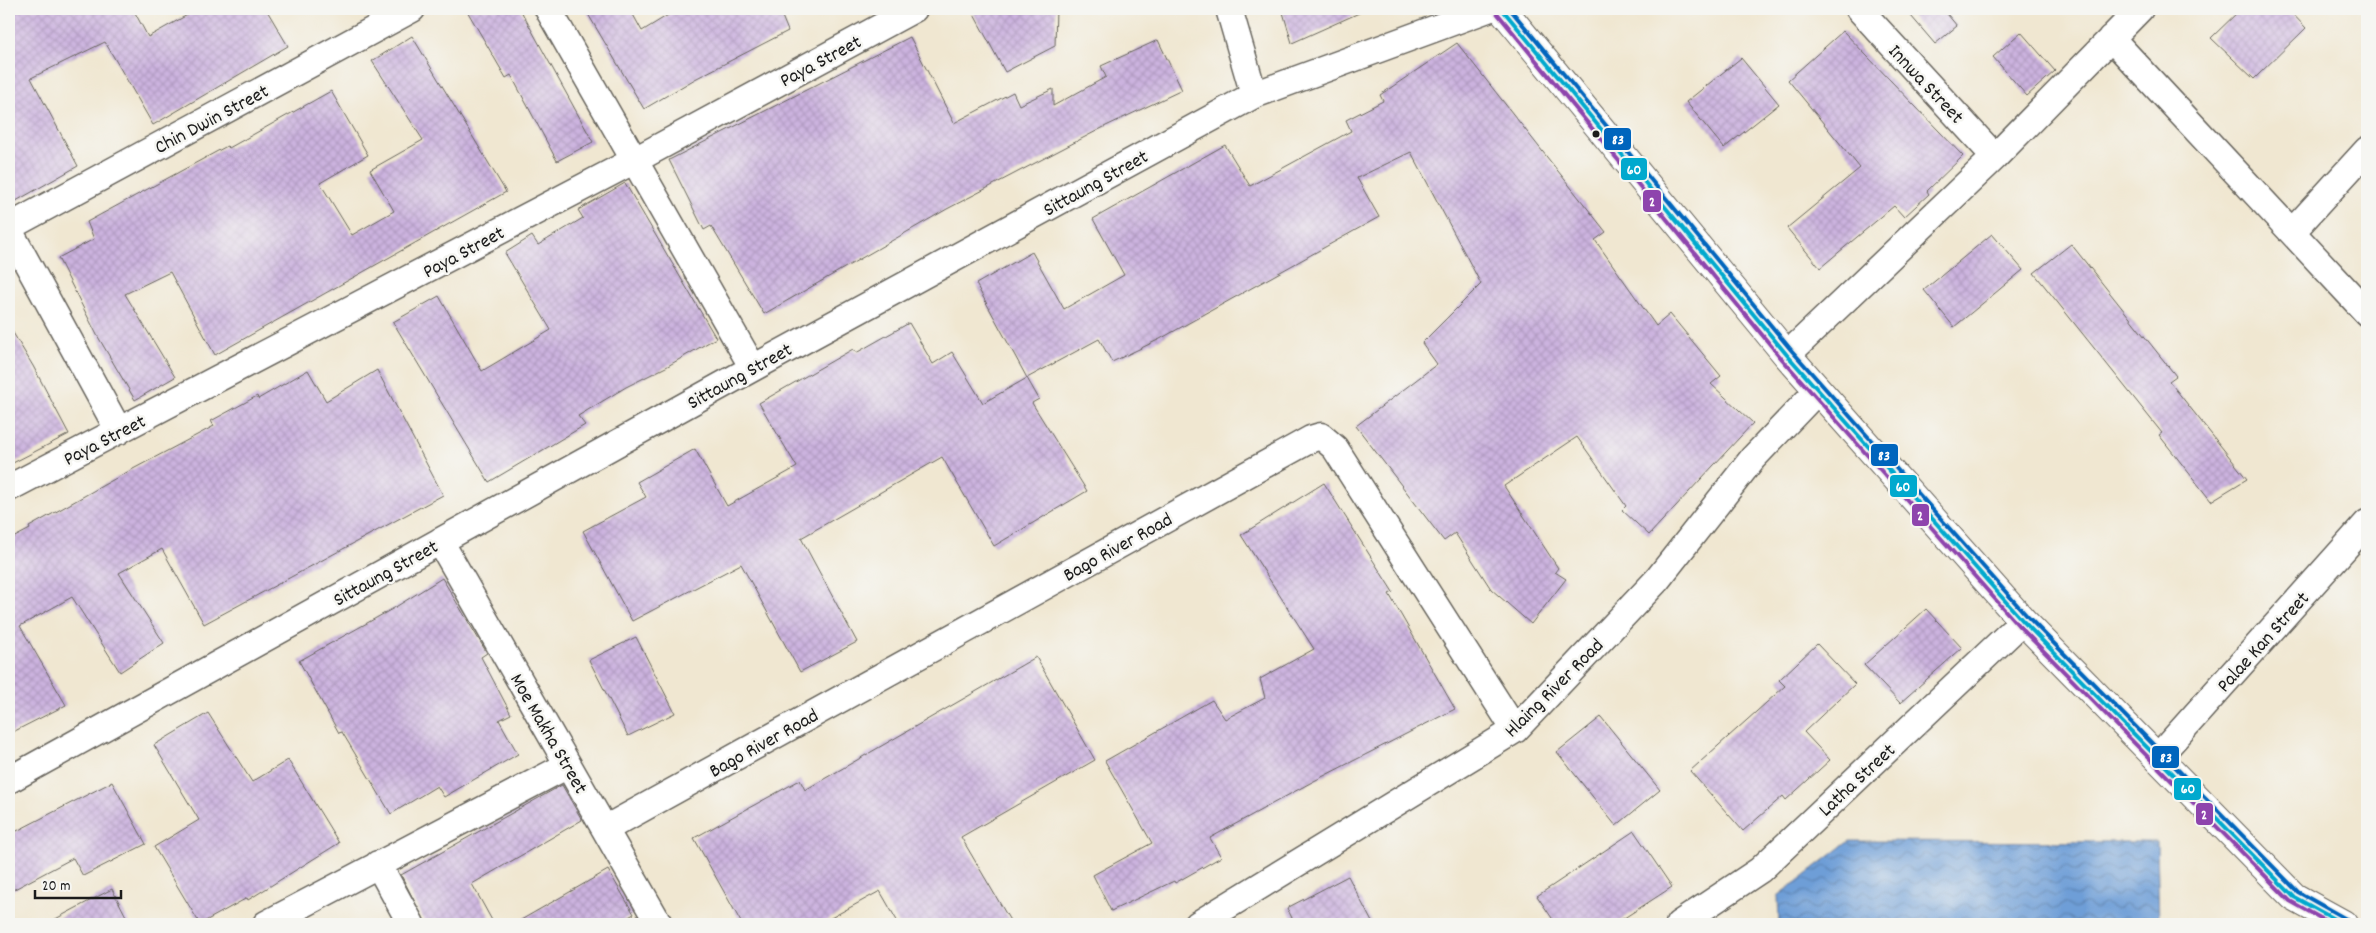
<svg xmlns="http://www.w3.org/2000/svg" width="2376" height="933" viewBox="0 0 2376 933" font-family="Dekko,sans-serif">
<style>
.water{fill:url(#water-waves);stroke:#455d7a}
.building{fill:url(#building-cross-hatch)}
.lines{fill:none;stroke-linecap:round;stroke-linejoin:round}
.street-casing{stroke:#66635b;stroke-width:29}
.secondary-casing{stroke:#66635b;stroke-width:30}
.street{stroke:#fff;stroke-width:26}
.secondary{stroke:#fff;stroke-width:28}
.bus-1-casing{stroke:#f6f6f2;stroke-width:8}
.bus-2-casing{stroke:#f6f6f2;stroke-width:8}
.bus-3-casing{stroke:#f6f6f2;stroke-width:8}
.bus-1{stroke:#00a9ce;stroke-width:4}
.bus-2{stroke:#8e44ad;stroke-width:4}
.bus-3{stroke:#0065bd;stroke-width:4}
.bus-dot{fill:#1c1c1c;stroke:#f6f6f2;stroke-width:2}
.labels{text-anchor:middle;stroke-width:5;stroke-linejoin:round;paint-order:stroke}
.street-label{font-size:20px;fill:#1c1c1c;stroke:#f6f6f2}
.line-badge{stroke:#f6f6f2;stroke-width:2}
.badge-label{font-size:14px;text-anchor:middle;font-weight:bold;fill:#fff}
</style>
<defs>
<pattern id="water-waves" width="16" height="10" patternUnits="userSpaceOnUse" patternTransform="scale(1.25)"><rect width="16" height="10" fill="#6e9ed7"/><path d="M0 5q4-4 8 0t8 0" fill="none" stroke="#5a80ae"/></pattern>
<pattern id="building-cross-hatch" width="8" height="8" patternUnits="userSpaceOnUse" patternTransform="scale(1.25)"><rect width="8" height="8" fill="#ccb3df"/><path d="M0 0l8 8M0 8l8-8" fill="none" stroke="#af99bf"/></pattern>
</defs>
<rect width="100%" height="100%" fill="#f6f6f2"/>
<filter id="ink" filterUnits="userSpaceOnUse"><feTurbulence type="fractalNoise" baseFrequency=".02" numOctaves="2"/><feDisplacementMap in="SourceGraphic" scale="10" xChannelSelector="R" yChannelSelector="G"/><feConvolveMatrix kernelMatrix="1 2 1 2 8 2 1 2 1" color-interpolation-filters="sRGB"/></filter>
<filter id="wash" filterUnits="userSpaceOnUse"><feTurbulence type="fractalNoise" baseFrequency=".0096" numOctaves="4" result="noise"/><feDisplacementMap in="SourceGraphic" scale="20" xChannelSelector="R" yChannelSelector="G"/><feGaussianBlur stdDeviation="1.12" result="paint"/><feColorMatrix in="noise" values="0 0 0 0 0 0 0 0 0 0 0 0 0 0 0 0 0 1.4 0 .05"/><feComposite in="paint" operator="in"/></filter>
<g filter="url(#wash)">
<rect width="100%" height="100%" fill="#f0e7d1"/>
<!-- water -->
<path class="water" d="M1849,841l308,1 2,82h-380l-1,-28z"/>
<g id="blocks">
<!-- building -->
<path class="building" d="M9,9h124l15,28 50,-28h68l22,37 -135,79 -48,-83 -74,36 47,88 -62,35 -7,-13z
M466,9h54l73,133 -36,19 -46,-86 -5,3z
M585,9h45l12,22 36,-22h101l9,22 -93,48 -51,30z
M971,9h85l-1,37 -50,26z
M1282,9h86l-76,34z
M1905,9h38l14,17 -22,18z
M2241,9h47l18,19 -52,51 -43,-41z
M1843,31l120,125 -36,35 2,3 -25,23 -10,-11 -74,62 -33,-40 73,-60 -72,-88z
M2021,32l34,39 -28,25 -34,-39z
M412,36l94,156 -291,163 -45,-83 -45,22 50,83 -40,23 -38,-65 -39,-77 36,-19 -7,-17 140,-76 2,2 102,-57 37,64 -48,28 32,52 42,-24 -24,-41 53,-30 -51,-79z
M910,37l44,86 59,-31 6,13 34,-16v17l53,-29 -5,-11 57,-26 24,50 -76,36 -159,83 -183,105 -53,-88 -7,4 -35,-70z
M1457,43l149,189 -11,8 61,86 14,-12 51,62 -10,8 42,39 -104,112 -27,-25 4,-4 -49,-69 -73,49 54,82 -3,4 11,7 -35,45 -40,-35 -36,-56 -11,8 -88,-115 81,-62 -15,-21 59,-59 -70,-132 -54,26 22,39 -219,122 -48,23 -13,-23 -72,39 -51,-94 56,-32 32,57 60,-34 -31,-56 132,-74 25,41 101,-55 -5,-11 37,-19 -3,-6z
M1741,58l38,46 -55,44 -38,-46z
M625,183l91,155 -50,29 -40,20 -48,29 7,9 -96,57 -96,-160 46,-26 43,75 69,-41 -46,-77 27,-17 6,9 45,-27 -5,-8z
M1992,234l31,36 -69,57 -30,-37z
M2071,244l105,132 -7,5 78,98 -36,22 -52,-66 3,-2 -128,-160z
M909,323l24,41 19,-12 31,51 44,-25 12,21 -7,4 55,88 -93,55 -52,-89 -141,81 56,104 -57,30 -59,-108 -109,57 -49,-90 63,-34 -9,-15 58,-33 32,57 70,-39 -38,-64 94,-54 3,4z
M9,326l24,40 36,68 -60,31z
M308,370l18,31 51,-31 66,125 -239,129 -42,-75 -43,24 45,70 -44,29 -48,-75 -52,29 46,79 -57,29v-194l21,-11 -1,-2 89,-50 96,-51 -3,-5 46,-25 1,3z
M1324,483l69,109 -4,2 66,115 -143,73 -102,56 11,19 -46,26 -1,-2 -63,30 -18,-36 59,-32 -47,-82 107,-61 13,19 40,-21 -5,-19 54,-30 -73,-114z
M442,578l45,75 -6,4 30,57 -12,6 19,34 -74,43 -7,-11 -46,28 -49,-82 -3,1 -40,-72 95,-53z
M1926,609l36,39 -62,55 -36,-38z
M636,637l39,76 -47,23 -39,-76z
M1817,644l38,40 -51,48 26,28 -44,40 -3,-4 -40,35 -53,-60 95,-85 -6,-6z
M1036,657l59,103 -134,77 51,87h-113l-19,-33 -60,33h-78l-48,-86 106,-58 5,10z
M208,713l44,69 36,-22 51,83 -91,57 -1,-2 -47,26 -46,-77 45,-27 -45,-75z
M1601,717l59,73 -44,36 -59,-74z
M112,782l34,62 -63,32 -10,-18 -64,34v-57z
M562,785l20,35 -110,64 22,40h-68l-25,-49z
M1634,831l38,56 -57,37h-59l-19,-28z
M608,870l26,44 -18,10h-102z
M1348,876l25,48h-78l-8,-16z
M112,889l18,35h-84z"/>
</g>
</g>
<g filter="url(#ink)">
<use href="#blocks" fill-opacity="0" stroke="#66635b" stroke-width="1"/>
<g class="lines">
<!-- street casing -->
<g class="street-casing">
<path id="street" d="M548,9l205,359
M1229,9l25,86
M1859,9l136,148
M2111,38l256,275
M9,227l403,-218
M9,230l110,201
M2292,232l75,-82
M1787,355l208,-198 145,-148
M9,488l626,-328 279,-151
M440,541l219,383
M2157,758l210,-235
M9,780l744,-412 501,-273 234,-86
M605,829l706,-390 10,-3 14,12 180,282
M378,864l33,60
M266,924l302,-159
M1198,924l317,-194 142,-150 96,-122 65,-68
M1679,924l81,-54 263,-249"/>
</g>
<!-- secondary casing -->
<g class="secondary-casing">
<path id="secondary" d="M1502,9l285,346 236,266 271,276 49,27"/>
</g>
<!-- street -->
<use href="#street" class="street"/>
<!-- secondary -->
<use href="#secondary" class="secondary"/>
<!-- bus-1 casing -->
<g class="bus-1-casing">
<path id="bus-1" d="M1502,9l285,346 236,266 271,276 49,27"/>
</g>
<!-- bus-2 casing -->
<g class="bus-2-casing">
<path id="bus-2" d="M1497,13l285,346 236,266 272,276 41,23"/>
</g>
<!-- bus-3 casing -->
<g class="bus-3-casing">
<path id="bus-3" d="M1510,9l282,342 236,266 270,275 48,27"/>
</g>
<!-- bus-1 -->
<use href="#bus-1" class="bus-1"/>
<!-- bus-2 -->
<use href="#bus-2" class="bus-2"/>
<!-- bus-3 -->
<use href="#bus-3" class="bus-3"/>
</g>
</g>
<!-- markers -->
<circle class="bus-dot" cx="1596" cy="134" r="4.5"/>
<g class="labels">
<!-- street labels -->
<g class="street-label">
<text transform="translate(820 60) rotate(-28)" y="7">Paya Street</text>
<text transform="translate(1927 83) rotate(47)" y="7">Innwa Street</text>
<text transform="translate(211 118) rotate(-28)" y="7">Chin Dwin Street</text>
<text transform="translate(1095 182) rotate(-29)" y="7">Sittaung Street</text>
<text transform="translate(463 251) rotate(-28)" y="7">Paya Street</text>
<text transform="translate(739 375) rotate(-29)" y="7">Sittaung Street</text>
<text transform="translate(104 439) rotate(-27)" y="7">Paya Street</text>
<text transform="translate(1117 546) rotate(-29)" y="7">Bago River Road</text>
<text transform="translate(385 572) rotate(-29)" y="7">Sittaung Street</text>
<text transform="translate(2262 641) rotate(-48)" y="7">Palae Kan Street</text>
<text transform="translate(1553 687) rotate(-45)" y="7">Hlaing River Road</text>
<text transform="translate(550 733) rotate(60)" y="7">Moe Makha Street</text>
<text transform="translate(763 742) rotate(-29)" y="7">Bago River Road</text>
<text transform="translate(1856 779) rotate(-43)" y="7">Latha Street</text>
</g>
</g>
<g class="line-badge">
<rect x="1603" y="127" width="29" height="24" rx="5" fill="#0065bd"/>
<rect x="1620" y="157" width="28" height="24" rx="5" fill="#00a9ce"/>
<rect x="1642" y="189" width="20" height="24" rx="5" fill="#8e44ad"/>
<rect x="1870" y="443" width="29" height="24" rx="5" fill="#0065bd"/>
<rect x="1889" y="474" width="29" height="24" rx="5" fill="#00a9ce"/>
<rect x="1911" y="503" width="19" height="24" rx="5" fill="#8e44ad"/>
<rect x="2151" y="745" width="29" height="24" rx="5" fill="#0065bd"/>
<rect x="2173" y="777" width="29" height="24" rx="5" fill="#00a9ce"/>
<rect x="2195" y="802" width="19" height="24" rx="5" fill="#8e44ad"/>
</g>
<g class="badge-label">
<text x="1618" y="144">83</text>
<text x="1634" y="174">60</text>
<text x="1652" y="206">2</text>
<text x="1884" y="460">83</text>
<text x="1903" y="491">60</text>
<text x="1920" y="520">2</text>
<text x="2166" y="762">83</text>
<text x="2188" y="793">60</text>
<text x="2204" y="819">2</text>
</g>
<!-- margin -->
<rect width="2376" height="933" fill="none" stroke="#f6f6f2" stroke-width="30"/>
<!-- scale -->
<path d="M35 890v8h86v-8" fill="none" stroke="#1c1c1c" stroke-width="2.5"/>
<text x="42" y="890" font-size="15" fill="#1c1c1c" stroke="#f6f6f2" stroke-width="4" paint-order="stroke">20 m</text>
</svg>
